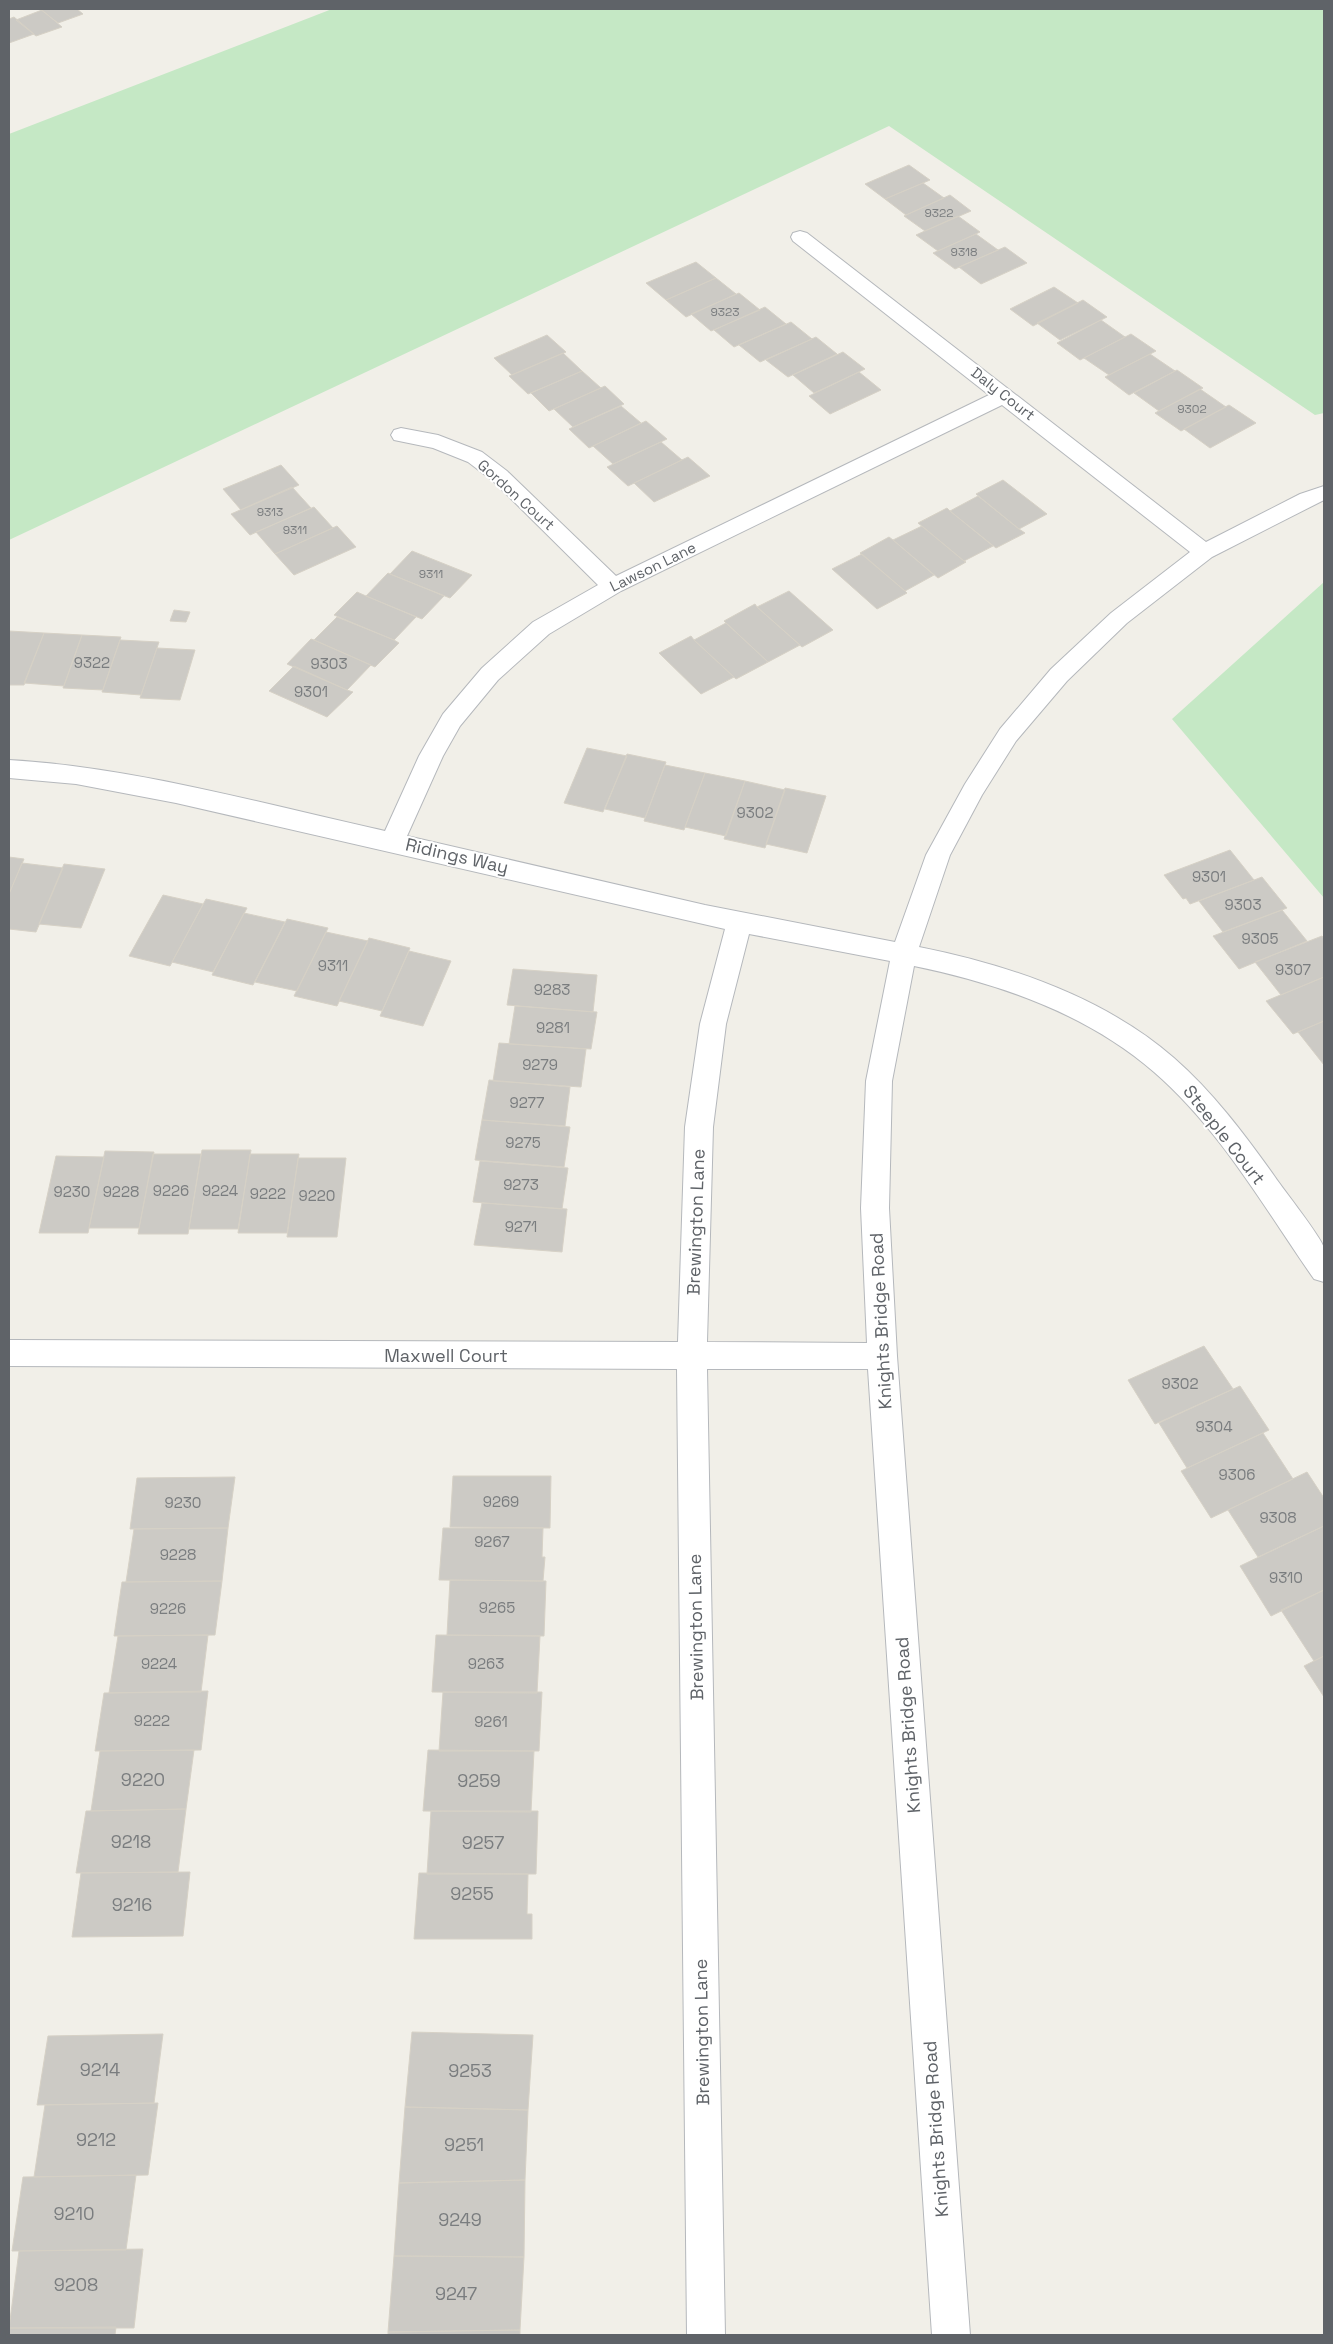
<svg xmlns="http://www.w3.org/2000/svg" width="1333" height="2344" viewBox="0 0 1333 2344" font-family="'Space Grotesk',sans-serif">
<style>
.green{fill:#c5e8c5}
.building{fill:#cccac5;stroke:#d6d1c6}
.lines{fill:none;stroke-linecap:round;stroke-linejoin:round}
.minor-casing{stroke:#b5b8bc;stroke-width:2}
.minor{fill:#fff;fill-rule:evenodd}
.labels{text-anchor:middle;stroke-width:4;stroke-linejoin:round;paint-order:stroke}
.far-number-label{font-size:12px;fill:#7a7d7f}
.far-street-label{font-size:15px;fill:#5f6368;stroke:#fff}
.number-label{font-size:15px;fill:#7a7d7f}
.street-label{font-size:18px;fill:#5f6368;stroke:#fff}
.near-number-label{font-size:18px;fill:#7a7d7f}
</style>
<rect width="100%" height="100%" fill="#f1efe8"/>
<!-- green -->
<path class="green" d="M332,9h992v404l-9,2 -426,-289 -880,414v-406z
M1324,582v316l-152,-179z"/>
<!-- building -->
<path class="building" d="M40,9h37l6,5 -25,9z
M42,10l20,17 -26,9 -20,-16z
M14,17l20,17 -25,9v-24z
M909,165l21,15 -45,19 -20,-15z
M923,183l21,15 -38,17 -21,-16z
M950,195l21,16 -46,20 -21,-15z
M958,216l22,16 -42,19 -22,-16z
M976,234l22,16 -43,19 -22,-16z
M1005,247l22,16 -46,21 -22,-17z
M696,262l20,16 -50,22 -20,-17z
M716,278l20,16 -50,23 -20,-17z
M1054,287l24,16 -45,23 -23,-17z
M739,293l21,17 -49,21 -20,-17z
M1083,300l24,17 -47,23 -23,-17z
M765,307l21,17 -52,23 -20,-17z
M1101,320l24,17 -45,23 -23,-17z
M791,322l21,17 -52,23 -21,-17z
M1131,334l25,17 -47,24 -25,-17z
M547,335l19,17 -54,23 -18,-17z
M816,337l21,17 -49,23 -22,-17z
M843,352l22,17 -51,24 -21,-18z
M563,353l19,18 -54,23 -19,-18z
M1150,354l25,17 -46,24 -24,-18z
M1177,370l26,18 -44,23 -25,-18z
M582,371l19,17 -52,23 -18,-18z
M859,372l22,18 -51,24 -21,-18z
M605,386l19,18 -51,23 -19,-18z
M1200,389l26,18 -45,24 -26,-18z
M1229,405l27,18 -46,25 -26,-19z
M621,406l20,17 -52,25 -20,-19z
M646,421l21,18 -54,25 -20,-18z
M661,442l21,18 -54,26 -21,-19z
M688,457l22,19 -56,26 -20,-19z
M281,465l18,20 -58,25 -18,-21z
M1003,480l44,34 -28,15 -43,-35z
M292,487l19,21 -61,27 -19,-21z
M978,496l41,33 6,4 -29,15 -46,-37z
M314,507l19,21 -58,26 -19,-22z
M947,508l3,3 43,35 -29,15 -46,-38z
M337,526l19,21 -62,28 -19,-21z
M922,526l42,35 2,1 -28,16 -45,-38z
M889,537l4,3 41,35 -29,16 -45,-38z
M412,551l60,24 -22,23 -60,-24z
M862,554l43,37 2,2 -30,16 -45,-40z
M388,573l2,1 54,22 -22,23 -56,-23z
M789,591l44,39 -31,17 -45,-40z
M357,592l9,4 50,21 -22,23 -60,-25z
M755,604l2,3 43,38 -32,17 -44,-41z
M174,610l16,2 -4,10 -16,-1z
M337,617l57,23 5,3 -24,24 -61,-27z
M726,623l42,39 -32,17 -42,-39z
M9,631l35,2 -20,52h-15z
M44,633l38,2 -18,51 -40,-3z
M82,635l39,2 -18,53 -40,-2z
M691,636l3,4 40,37 -33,17 -42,-41z
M311,639l3,1 57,25 -24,25 -60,-26z
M120,640l39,2 -18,53 -39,-3z
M157,648l38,2 -15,50 -40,-2z
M294,666l53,24 6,2 -26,25 -58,-26z
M587,748l40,8 -24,56 -39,-9z
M627,754l39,8 -21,56 -40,-9z
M665,765l40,8 -21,57 -40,-9z
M705,773l40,8 -19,55 -41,-9z
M745,781l40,9 -20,58 -41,-9z
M785,788l41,8 -19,57 -41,-9z
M1230,850l24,30 -64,24 -4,-6 -3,1 -19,-24z
M9,857l15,2 -15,35z
M22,863l41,5 -27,64 -27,-3v-35z
M64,864l41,5 -24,59 -42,-4z
M1262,877l25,31 -64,24 -24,-31z
M163,895l40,9 -33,62 -41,-10z
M206,899l41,9 -34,64 -41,-10z
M1282,910l25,31 -68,28 -26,-33z
M244,913l41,9 -32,63 -41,-10z
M287,919l41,9 -31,63 -42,-9z
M326,932l42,9 -31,65 -43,-10z
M1322,936l2,3v38l-43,18 -26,-33z
M369,938l41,10 -28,63 -43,-10z
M409,951l42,10 -28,65 -43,-10z
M513,969l84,6 -4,37 -86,-7z
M1324,977v44l-31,13 -27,-33z
M515,1006l82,6 -6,37 -82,-5z
M1324,1021v44l-26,-33z
M499,1043l87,6 -5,38 -88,-6z
M489,1080l81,7 -5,39 -83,-6z
M482,1120l88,7 -6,40 -89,-7z
M202,1150h49l-13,79h-49z
M105,1151l49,1 -15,76h-50z
M153,1154h48l-13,80h-50z
M250,1154h49l-12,79h-49z
M56,1156l48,1 -16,76h-49z
M298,1158h48l-9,79h-50z
M480,1161l88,7 -6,41 -89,-7z
M482,1203l85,6 -5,43 -88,-7z
M1204,1346l29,43 -78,35 -27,-44z
M1240,1386l29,44 -82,38 -28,-45z
M1263,1433l30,46 -82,39 -30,-47z
M1307,1472l17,26v28l-66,31 -30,-47z
M453,1476h98l-1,52 -100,-1z
M235,1477l-7,51 -98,1 7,-51z
M1324,1526v64l-53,26 -31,-50z
M228,1528l-6,53 -96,1 8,-53z
M443,1528h100l-1,29h3l-2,24 -104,-1z
M450,1580l96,1 -2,55 -97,-1z
M222,1581l-7,54 -101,1 8,-54z
M1324,1590v66l-10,5 -33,-51z
M208,1635l-7,57 -92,1 9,-57z
M436,1635l104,1 -3,57 -105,-1z
M1324,1656v41l-20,-31z
M208,1691l-7,59 -106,1 9,-58z
M443,1692h99l-3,59h-100z
M194,1750l-8,59 -95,2 9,-60z
M428,1750l106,1 -3,61 -108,-1z
M186,1809l-8,63 -102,1 10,-62z
M431,1811h107l-2,63h-109z
M190,1872l-7,64 -111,1 9,-64z
M419,1873l109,1 -1,40h5v25h-118z
M412,2032l121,3 -5,75 -123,-3z
M163,2034l-9,69 -117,2 11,-69z
M158,2103l-10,72 -114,2 11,-72z
M405,2107l123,3 -3,70 -126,3z
M136,2175l-10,75 -114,1 11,-74z
M525,2180l-1,77 -130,-1 5,-73z
M143,2249l-9,79h-125l10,-77z
M394,2256l130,1 -4,73 -132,2z
M116,2327l-1,8h-106v-7z
M520,2330v5h-132v-3z"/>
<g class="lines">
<!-- minor casing -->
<g class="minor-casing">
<path id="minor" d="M800,231l7,2 399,309 94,-48 24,-8v14l-112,57 -85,66 -60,58 -51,60 -34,54 -32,60 -31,92c90,18 185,50 255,111 39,34 71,77 101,119 8,12 47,61 49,71 3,11 0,24 0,34l-10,-3c-49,-70 -94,-150 -160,-207 -67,-58 -153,-88 -240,-106l-22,115 -3,127 8,148 73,979h-38l-64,-966h-161l18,966h-38l-10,-966 -668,-3v-26l669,2 7,-215 15,-103 25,-95 -549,-126 -100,-19 -67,-6v-18c124,7 254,44 376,71l34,-75 24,-42 39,-46 51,-46 65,-37 -105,-104 -25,-19 -35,-14 -39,-8 -3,-5 3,-5 7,-2 37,7 44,17 25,19 109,105 373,-181 -196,-154 -2,-4 2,-4zM1002,405l188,147 -79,61 -60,56 -51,60 -35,55 -39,71 -31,87 -190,-37 -298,-69 36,-80 17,-30 38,-46 51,-46 72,-43zM749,934l141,27 -24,120 -5,127 6,135 -160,-1 6,-215 13,-103z"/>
</g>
<!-- minor -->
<use href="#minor" class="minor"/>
</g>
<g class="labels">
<!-- far-number labels -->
<g class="far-number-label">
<text x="939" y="217">9322</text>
<text x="964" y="256">9318</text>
<text x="725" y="316">9323</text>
<text x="1192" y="413">9302</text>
<text x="270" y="516">9313</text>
<text x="295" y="534">9311</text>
<text x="431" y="578">9311</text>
</g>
<!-- far-street labels -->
<g class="far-street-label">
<text transform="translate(1003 394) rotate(38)" y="5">Daly Court</text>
<text transform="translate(516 495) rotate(42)" y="5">Gordon Court</text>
<text transform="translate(653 567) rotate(-26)" y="5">Lawson Lane</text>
</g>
<!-- number labels -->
<g class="number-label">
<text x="92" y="668">9322</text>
<text x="329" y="669">9303</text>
<text x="311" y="697">9301</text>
<text x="755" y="818">9302</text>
<text x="1209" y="882">9301</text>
<text x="1243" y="910">9303</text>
<text x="1260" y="944">9305</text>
<text x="333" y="971">9311</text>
<text x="1293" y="975">9307</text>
<text x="552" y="995">9283</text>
<text x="553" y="1033">9281</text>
<text x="540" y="1070">9279</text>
<text x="527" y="1108">9277</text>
<text x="523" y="1148">9275</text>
<text x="521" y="1190">9273</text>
<text x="171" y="1196">9226</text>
<text x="220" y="1196">9224</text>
<text x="72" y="1197">9230</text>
<text x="121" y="1197">9228</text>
<text x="268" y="1199">9222</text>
<text x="317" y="1201">9220</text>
<text x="521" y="1232">9271</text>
<text x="1180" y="1389">9302</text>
<text x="1214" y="1432">9304</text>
<text x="1237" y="1480">9306</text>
<text x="501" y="1507">9269</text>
<text x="183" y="1508">9230</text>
<text x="1278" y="1523">9308</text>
<text x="492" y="1547">9267</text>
<text x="178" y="1560">9228</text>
<text x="1286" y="1583">9310</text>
<text x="497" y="1613">9265</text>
<text x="168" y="1614">9226</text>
<text x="159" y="1669">9224</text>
<text x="486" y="1669">9263</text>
<text x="152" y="1726">9222</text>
<text x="491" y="1727">9261</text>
</g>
<!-- street labels -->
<g class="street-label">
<text transform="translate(457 856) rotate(13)" y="6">Ridings Way</text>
<text transform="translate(1224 1135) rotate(52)" y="6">Steeple Court</text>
<text transform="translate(696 1222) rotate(-88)" y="6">Brewington Lane</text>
<text transform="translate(881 1321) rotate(-93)" y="6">Knights Bridge Road</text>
<text x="446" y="1362">Maxwell Court</text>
<text transform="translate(696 1627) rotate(-91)" y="6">Brewington Lane</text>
<text transform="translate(908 1725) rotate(-94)" y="6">Knights Bridge Road</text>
<text transform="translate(702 2032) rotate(-91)" y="6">Brewington Lane</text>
<text transform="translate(936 2129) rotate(-94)" y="6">Knights Bridge Road</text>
</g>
<!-- near-number labels -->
<g class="near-number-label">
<text x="143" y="1786">9220</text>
<text x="479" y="1787">9259</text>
<text x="131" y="1848">9218</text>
<text x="483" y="1849">9257</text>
<text x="472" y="1900">9255</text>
<text x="132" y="1911">9216</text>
<text x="100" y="2076">9214</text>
<text x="470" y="2077">9253</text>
<text x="96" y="2146">9212</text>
<text x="464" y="2151">9251</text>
<text x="74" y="2220">9210</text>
<text x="460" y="2226">9249</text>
<text x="76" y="2291">9208</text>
<text x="456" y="2300">9247</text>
</g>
</g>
<!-- border -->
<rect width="1333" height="2344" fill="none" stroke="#5f6368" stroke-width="20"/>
</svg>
